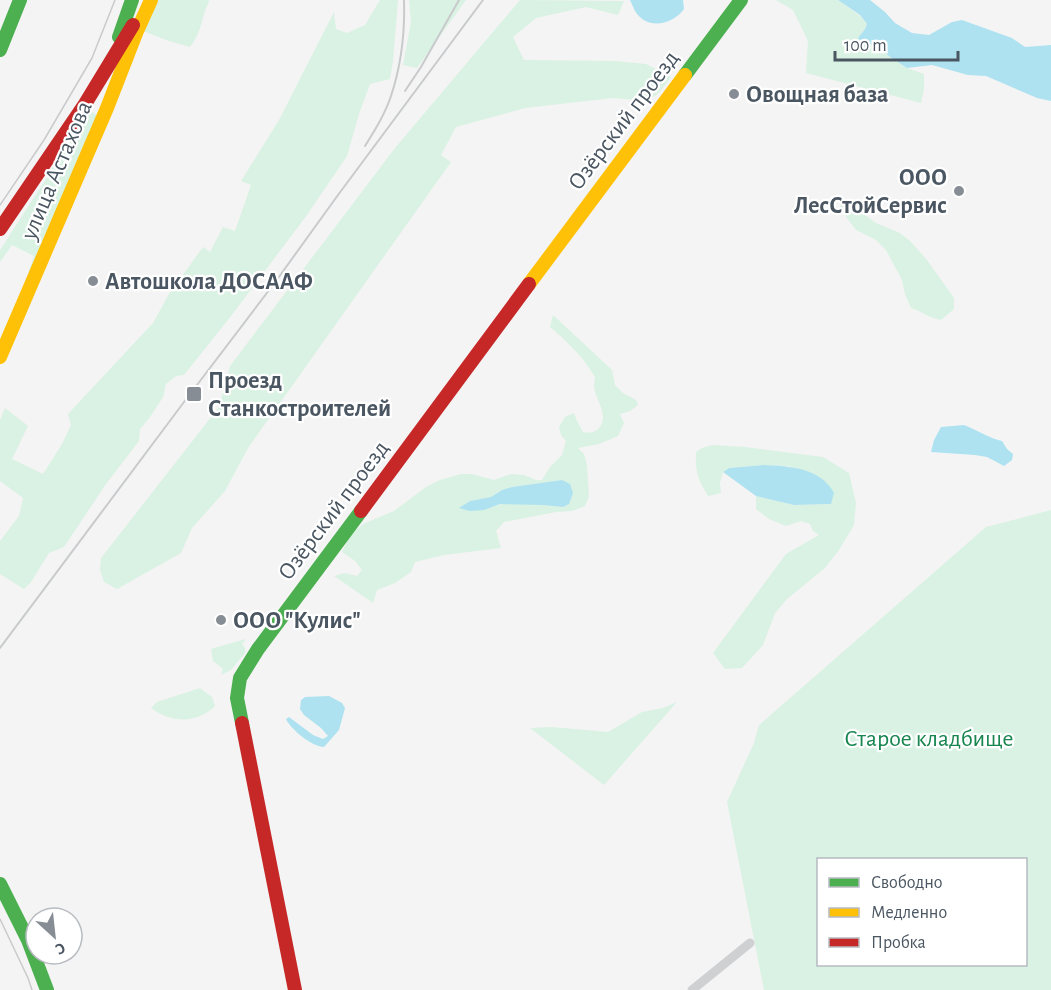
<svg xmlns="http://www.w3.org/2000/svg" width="1051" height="990" viewBox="0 0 1051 990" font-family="'Alegreya Sans',sans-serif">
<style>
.green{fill:#d9f2e3;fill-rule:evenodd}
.water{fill:#aee2f0}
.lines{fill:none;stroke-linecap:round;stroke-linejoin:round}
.street{stroke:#ced0d2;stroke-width:9}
.fast{stroke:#4caf50;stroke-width:14}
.slow{stroke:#ffc107;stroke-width:14}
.jam{stroke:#c62828;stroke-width:14}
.tram{stroke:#c9cacc;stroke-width:1.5}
.rail{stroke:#c9cacc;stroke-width:2}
.poi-dot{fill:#868d94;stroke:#fff;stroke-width:2}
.labels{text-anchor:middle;stroke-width:4.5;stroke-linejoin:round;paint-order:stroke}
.poi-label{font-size:24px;font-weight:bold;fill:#4a5661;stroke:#fff;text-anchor:start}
.street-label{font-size:24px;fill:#4a5661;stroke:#fff}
.park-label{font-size:24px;fill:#17864f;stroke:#fff}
</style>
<rect width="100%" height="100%" fill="#f4f4f4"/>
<!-- green -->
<path class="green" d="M157,0h52c-1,6 -4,9 -5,14 -4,14 -5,21 -14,33l-21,-6 -26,-10z
M380,0h18l-5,61 -3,18 -20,5 -11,30 -12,42 -40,59 -76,101 -47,59 -8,1 -10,8 -3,13 -13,20 -10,12 -1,12 -33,43 -42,63 -15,6 -18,29 -7,7 -24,-15v-33l19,-25 4,-18 -23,-17v-61l5,-12 23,18 -16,33 31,15 19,-30 9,-19 -3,-11 85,-91 16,-29 34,-47 7,5 13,-25 12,4 16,-46 -10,-4 38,-61 55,-108 2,17 11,4 18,-8z
M409,0h57l-49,68 -14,-3 8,-43z
M520,0l104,1 -6,14 -32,-8 -50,11 -23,19 11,23 91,1 31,3 25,13 -11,15 -12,9 -35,-3 -88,10 -69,19 -15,28 10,7 -203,286 -23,43 -33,37 -11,25 -64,36 -13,-7 -4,-12 1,-12 118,-151 11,-41 165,-218z
M776,0h62l22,16 7,8 -2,5 -7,9 7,7h8l5,1 12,11 17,11 17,6v15l-3,14 -115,-30 2,-32 -15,-31z
M93,112l4,4 -80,190 17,-50 -22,-11 -12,17v-12l88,-136z
M839,196l37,27 24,10 10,8 17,19 27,38v11l-13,11c-12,-2 -18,-8 -30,-12l-6,-14 -3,-14 -16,-30 -10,-10 -20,-10 -15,-20z
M553,315l59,55 3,15 8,8 13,7 2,5 -8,6 -10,3 4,9 -6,13 -19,8 -21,4 6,6 3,11 2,31 -4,10 -13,5 -16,1 -52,10 -8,9 5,17 -57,7 -29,7 -4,10 -16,11 -18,7 -4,13 -39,-27 11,-3 12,3 5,-6 -7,-9 -13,-9 8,-17 13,-11 31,-13 32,-24 14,-7 21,-6h11l22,6 17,-6 13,1 12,5h6l8,-13 12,-12 4,-14 -5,-6 -2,-8 6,-10 9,-4 3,8 6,11c5,1 9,1 14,-2 14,-12 -1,-29 -3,-43 0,-2 1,-8 1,-10 -12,-20 -27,-35 -45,-50zM562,480l1,27c-15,-2 -56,-7 -68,-1l-35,2 10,-7 21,-4 11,-7 10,-3z
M712,445l33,2 78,10 26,16 7,30 -2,22 -15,25 -14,18 -38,31 -12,14 -12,32 -21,23 -17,1 -12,-16 73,-99 33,-19 -6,-4 -3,-7 -9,-3 -15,5 -17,-7 -13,-10v-13l38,9 37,-1 -19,-31 -24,-7 -24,-1 -35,3 -6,4 -3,11 1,10 -13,3c-10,-17 -13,-24 -12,-44l6,-4z
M1051,510v480h-287l-37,-188 27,-59 5,-18 227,-198zM818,860h208v104h-208z
M246,639l-4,5 3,4v5l-14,17 -10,5 2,-6 -10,-8 -2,-12z
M200,688l12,9 3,9c-18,18 -44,17 -64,2l6,-6z
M677,702l-73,83 -74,-57 22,-1 56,5 34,-20 21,-4z"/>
<!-- water -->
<path class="water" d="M630,0h53l1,9c-11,15 -34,21 -47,5 -3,-4 -5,-10 -7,-14z
M838,0h32l15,12 10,11 17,10 17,2 23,-13 10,-2 50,18 13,9 26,-2v56l-14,-3 -51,-22 -18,-1 -36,-10 -25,3 -17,-11 -12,-11 -5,-1h-8l-7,-7 7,-9 2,-5 -7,-9z
M964,425c13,5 25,13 38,16l5,8 6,5 -1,6 -8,6 -17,-9 -12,-2 -44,-3 3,-12 7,-13z
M764,465c26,1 57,3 70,28l-3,11 -37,1 -38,-9 -33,-24 6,-4z
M562,480l8,4 3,9 -4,11 -6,3 -20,-2 -43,-1 -16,6 -14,1 -11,-3 11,-7 21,-4 11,-7 10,-3z
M329,696l13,7 3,5 -6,22 -15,17c-11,0 -33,-17 -38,-28l3,-2 24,18 10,4 5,-3 -7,-8 -17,-13 -4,-6 1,-9 4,-3z"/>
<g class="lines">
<!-- street -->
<path class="street" d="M692,990l58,-47"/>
<!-- fast -->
<path class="fast" d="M119,37l13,-37
M0,50l20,-50
M685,75l56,-75
M242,723l-5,-25 3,-20 18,-29 103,-138
M0,884l28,56 19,50"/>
<!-- slow -->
<path class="slow" d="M529,284l156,-209
M0,357l107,-249 30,-77 14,-31"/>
<!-- jam -->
<path class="jam" d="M0,229l85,-125 48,-79
M361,511l168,-227
M242,723l53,267"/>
<!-- tram -->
<path class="tram" d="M0,205l44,-65 48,-82 23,-58
M0,919l28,59 4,12"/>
<!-- rail -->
<path class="rail" d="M405,91l16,-24 38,-67
M365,146c10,-16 20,-32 26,-50 10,-30 14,-64 13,-96
M0,648l181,-242 95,-125 62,-86 145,-195"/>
</g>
<!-- markers -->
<g class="poi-dot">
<circle cx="734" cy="94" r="6"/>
<circle cx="959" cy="191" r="6"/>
<circle cx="93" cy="281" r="6"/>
<rect x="186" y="386" width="16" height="16" rx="3"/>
<circle cx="221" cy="620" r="6"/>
</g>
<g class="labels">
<!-- poi labels -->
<g class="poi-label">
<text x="746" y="102">Овощная база</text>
<text x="947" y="185" text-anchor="end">ООО<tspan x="947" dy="28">ЛесСтойСервис</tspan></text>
<text x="105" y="289">Автошкола ДОСААФ</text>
<text x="208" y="388">Проезд<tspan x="208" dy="28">Станкостроителей</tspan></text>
<text x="233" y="628">ООО "Кулис"</text>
</g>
<!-- street labels -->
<g class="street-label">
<text transform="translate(623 120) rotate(-53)" y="8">Озёрский проезд</text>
<text transform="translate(56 170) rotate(-67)" y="8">улица Астахова</text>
<text transform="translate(333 510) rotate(-53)" y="8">Озёрский проезд</text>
</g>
<!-- park labels -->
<g class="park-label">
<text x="929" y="746">Старое кладбище</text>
</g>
</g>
<!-- legend -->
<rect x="817" y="858" width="210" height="108" fill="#ffffff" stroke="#b7bbc0" stroke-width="1.5"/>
<rect x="829" y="878" width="30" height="9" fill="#4caf50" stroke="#b7bbc0" stroke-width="1.5"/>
<text x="871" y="888" font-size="18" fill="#4a5661">Свободно</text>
<rect x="829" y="908" width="30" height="9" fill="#ffc107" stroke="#b7bbc0" stroke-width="1.5"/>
<text x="871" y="918" font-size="18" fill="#4a5661">Медленно</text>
<rect x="829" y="938" width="30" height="9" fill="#c62828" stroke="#b7bbc0" stroke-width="1.5"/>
<text x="871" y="948" font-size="18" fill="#4a5661">Пробка</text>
<!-- north arrow -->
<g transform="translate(54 936) rotate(153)"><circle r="28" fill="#ffffff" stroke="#b7bbc0" stroke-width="1.5"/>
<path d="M0-4.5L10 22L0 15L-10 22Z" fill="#868d94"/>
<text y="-9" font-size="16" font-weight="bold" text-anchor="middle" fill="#4a5661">С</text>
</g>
<!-- scale -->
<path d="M835 51v9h123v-9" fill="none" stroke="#4a5661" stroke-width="3"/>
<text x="844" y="51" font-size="18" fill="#4a5661" stroke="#ffffff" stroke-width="4.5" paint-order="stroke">100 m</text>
</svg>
